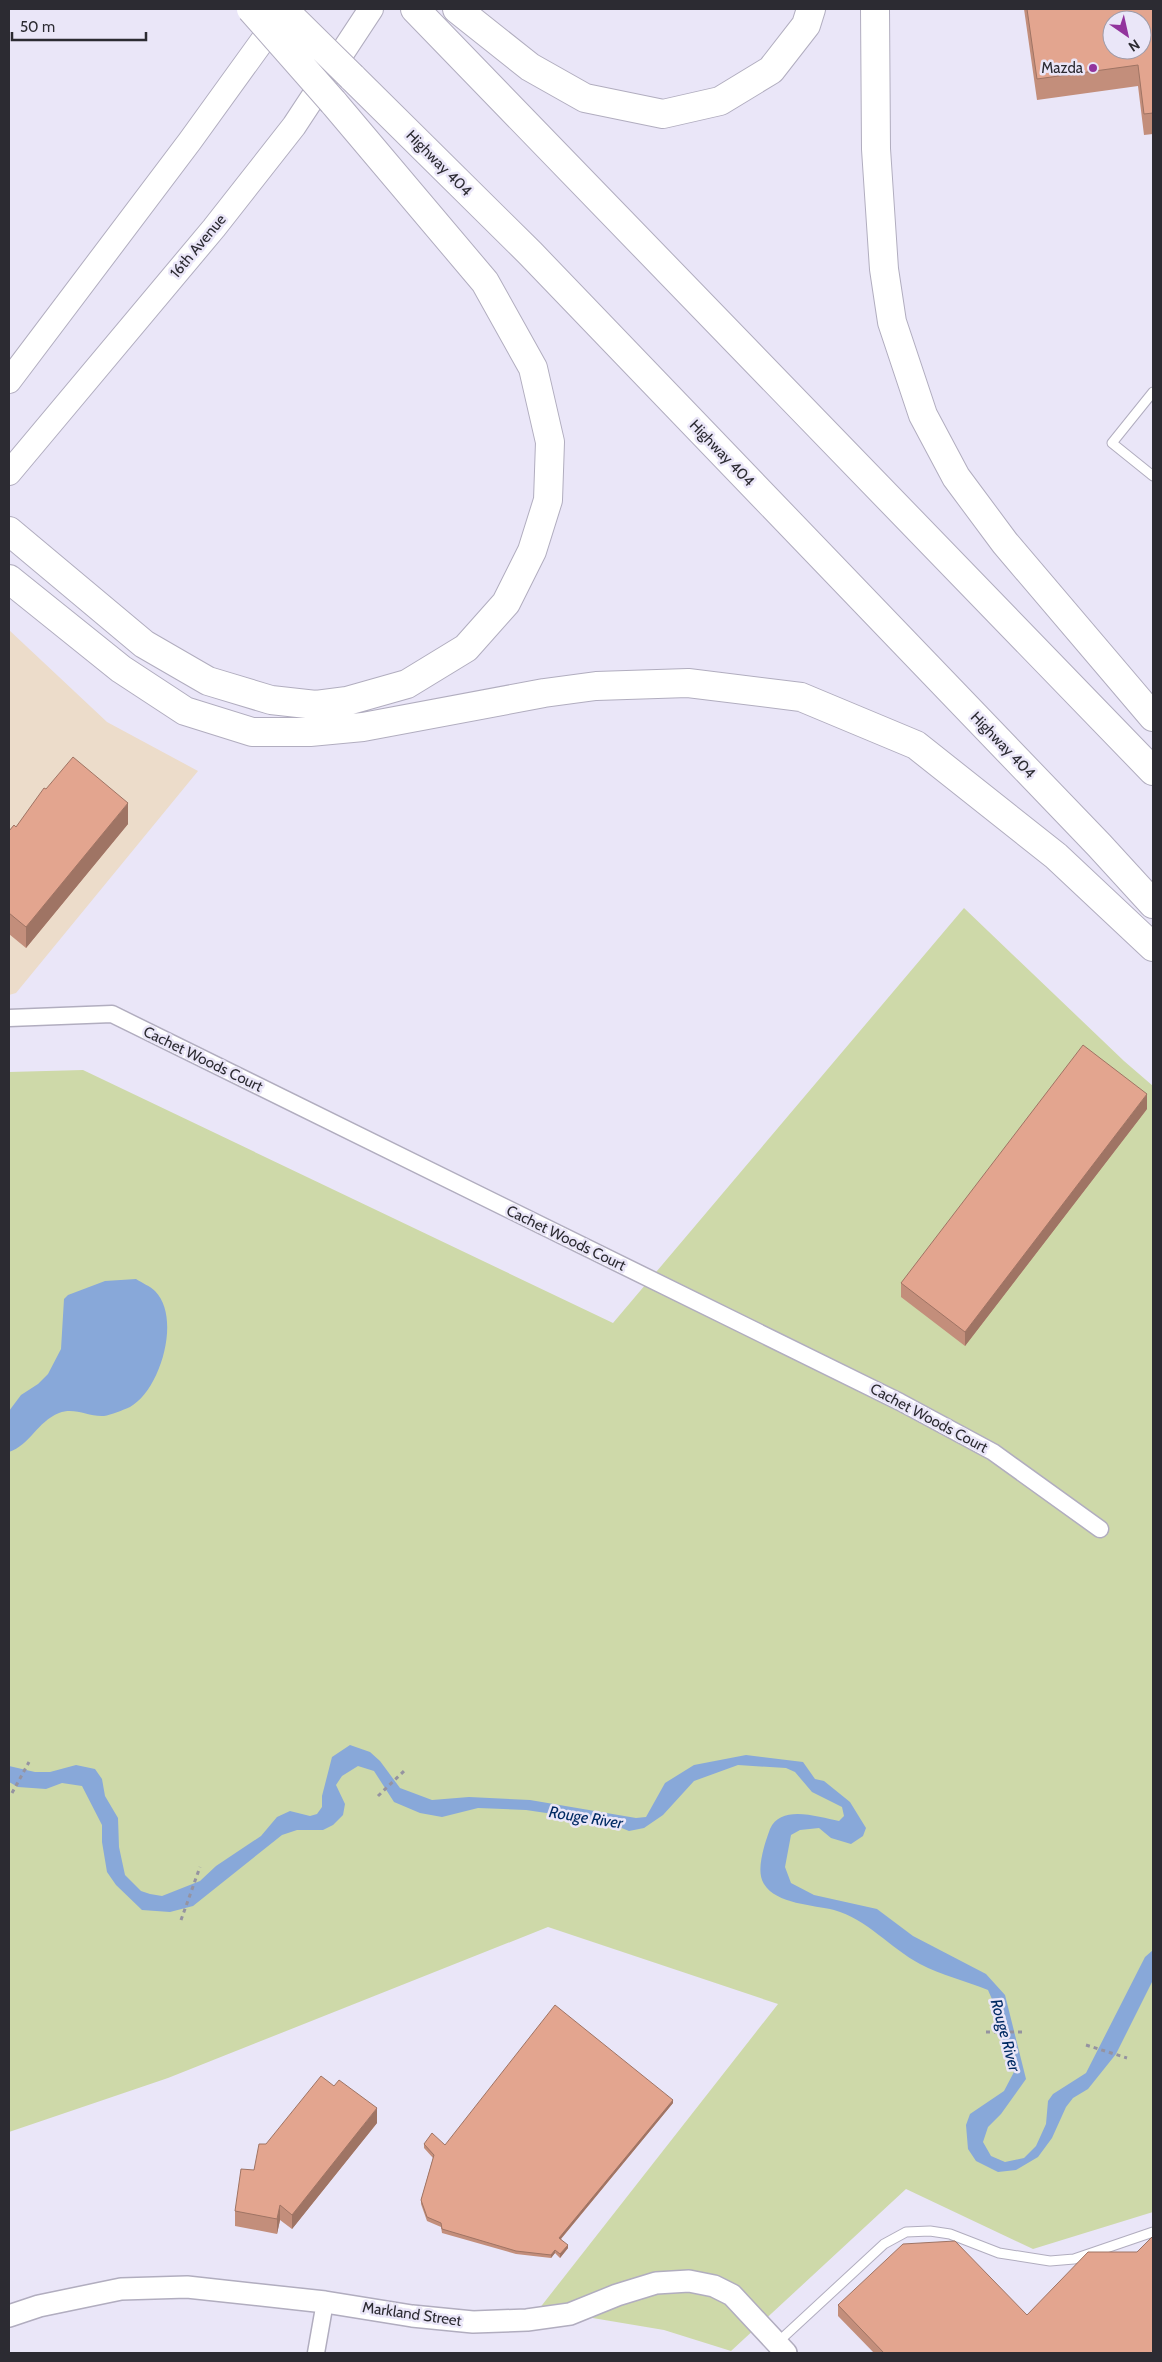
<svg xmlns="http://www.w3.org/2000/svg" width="1162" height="2362" viewBox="0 0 1162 2362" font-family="Cabin,sans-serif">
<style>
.commercial{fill:#ecdcca}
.green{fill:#ced9a9}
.water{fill:#88a8d9}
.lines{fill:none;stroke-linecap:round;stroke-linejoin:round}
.service-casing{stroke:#b1adbf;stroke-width:11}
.minor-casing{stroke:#b1adbf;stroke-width:19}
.tertiary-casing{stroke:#b1adbf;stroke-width:24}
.secondary-casing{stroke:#b1adbf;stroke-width:26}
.motorway-casing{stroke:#b1adbf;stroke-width:30}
.path{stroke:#9593a0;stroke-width:3;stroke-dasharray:4 4;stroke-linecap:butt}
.service{stroke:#fff;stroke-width:9}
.minor{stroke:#fff;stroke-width:16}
.tertiary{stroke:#fff;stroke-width:21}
.secondary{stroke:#fff;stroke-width:24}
.motorway{stroke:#fff;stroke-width:28}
.motorway-bridge-casing{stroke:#b1adbf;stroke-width:30;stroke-linecap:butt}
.motorway-bridge{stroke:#fff;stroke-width:28}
.wall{fill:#c38e7b}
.shaded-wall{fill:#9f7464}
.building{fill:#e3a58f;stroke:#9f7464;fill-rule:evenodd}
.poi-dot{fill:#92349d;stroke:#eae6f8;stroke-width:2}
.labels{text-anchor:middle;stroke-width:5;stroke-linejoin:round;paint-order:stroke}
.poi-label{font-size:15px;fill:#2c2b32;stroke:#eae6f8;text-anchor:end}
.street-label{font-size:15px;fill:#2c2b32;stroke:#eae6f8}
.water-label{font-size:16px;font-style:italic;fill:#012a63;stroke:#eae6f8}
</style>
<rect width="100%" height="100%" fill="#eae6f8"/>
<!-- commercial -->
<path class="commercial" d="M9,630l98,92 91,49 -182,222 -7,2z"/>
<!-- green -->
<path class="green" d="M964,908l160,153 29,25v1126l-120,37 -127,-60 -175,162 -67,-21 -125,-21 239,-305 -230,-77 -380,151 -159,54v-1060l74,-2 530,253z"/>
<!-- water -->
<path class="water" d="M136,1279c6,4 14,7 19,12 27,27 5,100 -25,116 -7,3 -19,8 -26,9 -16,1 -29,-9 -45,-3 -22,9 -29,32 -50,39v-41l12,-16 17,-11 10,-10 13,-25 3,-50 4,-4 37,-14z
M350,1745l20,7 10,9 20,27 32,12 37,-3 61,3 106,18 10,-1 19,-34 29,-18 52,-10 57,7 12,17 9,2 26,21 16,26 -3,8 -12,8 -20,-6 -12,-10 -19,2 -9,5 -6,32 6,16 23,12 63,14 36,27 73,38 19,21 21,84 -25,35 -13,13 -5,15 8,14 14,6 19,-4 12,-12 10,-22 2,-23 5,-7 33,-21 59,-116 8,-7v30l-37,74 -28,35 -15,9 -7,9 -14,31 -14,19 -22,13 -18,2 -22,-11 -8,-12 -2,-24 4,-11 34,-23 10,-19 -6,-8 -12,-40 2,-11 -10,-23c-22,-9 -47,-15 -68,-26 -30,-16 -53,-45 -86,-54 -20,-5 -58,-6 -70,-26 -9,-13 1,-41 6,-55 11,-25 48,-12 69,-8l5,-5 -2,-9 -30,-15 -17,-20 -9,-4 -48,-3 -44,16 -31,34 -19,13 -15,3 -22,-9 -81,-12 -48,-2 -36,9 -22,-4 -26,-11 -20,-31 -16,-5 -16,10 -6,9 9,19 -2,11 -10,10 -10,5h-26l-15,5 -89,71 -23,6 -28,-2 -26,-25 -9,-13 -5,-30v-17l-20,-39 -20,-3 -16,6 -28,-2 -9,-5v-16l26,6h15l26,-7 19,4 7,10 3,17 13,22 1,29 6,28 16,16 9,3 12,2 38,-15 16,-15 45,-30 16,-19 13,-6 20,5 7,-2 5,-7v-11l10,-39z"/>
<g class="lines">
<!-- service casing -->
<g class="service-casing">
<path id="service" d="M1153,392l-41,51 41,33
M777,2343l107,-99 22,-12 24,-1 20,3 49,19 51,8 24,-2 79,-27"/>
</g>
<!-- minor casing -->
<g class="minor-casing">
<path id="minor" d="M9,1018l103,-4 788,388 93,50 107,77
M316,2353l9,-51"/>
</g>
<!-- tertiary casing -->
<g class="tertiary-casing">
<path id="tertiary" d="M9,2316l30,-10 82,-17 66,-2 138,15 87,14 61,6 54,-2 43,-6 47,-19 39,-12 33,-2 25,5 18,9 54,58"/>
</g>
<!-- secondary casing -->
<g class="secondary-casing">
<path id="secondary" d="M9,381l181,-240 91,-126
M9,473l205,-245 80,-102 77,-117"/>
</g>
<!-- motorway casing -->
<g class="motorway-casing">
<path id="motorway" d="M415,9l738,762
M457,9l73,58 55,31 78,16 57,-13 51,-31 35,-45 5,-16
M875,9l1,140 8,120 8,53 31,93 33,62 49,66 148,174
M352,77l178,176 569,592 54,59
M9,531l135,113 64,37 63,19 45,5 31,-4 60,-17 59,-36 40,-45 26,-52 16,-51 2,-58 -17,-74 -48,-86 -152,-180
M9,579l112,90 64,42 67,21h58l53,-5 181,-34 52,-7 92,-3 113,14 115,48 140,111 97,91"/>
</g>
<!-- path -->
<path class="path" d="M12,1793l17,-31
M378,1796l26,-25
M181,1920l19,-53
M986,2032h40
M1086,2045l41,13"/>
<!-- service -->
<use href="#service" class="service"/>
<!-- minor -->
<use href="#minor" class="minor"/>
<!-- tertiary -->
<use href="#tertiary" class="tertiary"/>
<!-- secondary -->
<use href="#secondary" class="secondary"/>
<!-- motorway -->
<use href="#motorway" class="motorway"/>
<!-- motorway-bridge casing -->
<g class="motorway-bridge-casing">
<path id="motorway-bridge" d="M251,9l82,93
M283,9l69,68"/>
</g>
<!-- motorway-bridge -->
<use href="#motorway-bridge" class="motorway-bridge"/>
</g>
<!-- wall -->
<path class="wall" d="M1024,9h129v125l-9,1 -6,-49 -101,14z
M46,789l82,35 -102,124 -17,-14v-103l7,-4z
M1147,1109l-182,237 -64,-49v-14z
M673,2103l-112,136 7,9 -8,10 -5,-5 -4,5 -35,-4 -74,-21 -1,-6 -14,-6 -6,-17v-4l12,-42 -9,-10v-4l21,1z
M377,2123l-85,106 -12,-9 -3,14 -42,-8v-15l31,-67z
M1137,2252l16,101h-279l-36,-37v-11l189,10z"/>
<!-- shaded-wall -->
<path class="shaded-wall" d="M128,803v21l-102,124v-21z
M1147,1094v15l-182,237v-14z
M673,2100v3l-114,138v-3z
M377,2108v15l-85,106v-14z
M280,2205v15l-3,14v-15z
M568,2245v3l-8,10v-4z
M555,2250v3l-4,5v-3z"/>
<!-- building -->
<path class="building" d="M1027,9h126v104l-9,1 -6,-49 -101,14zM1112,20h30v30h-30z
M73,757l55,46 -102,124 -17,-14v-82l5,-6 2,2 28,-39 2,1z
M1083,1045l64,49 -182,238 -64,-49z
M555,2005l118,95 -114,138 9,7 -8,9 -5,-4 -4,5 -35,-4 -74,-22 -1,-6 -14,-6 -6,-17 13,-45 -10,-11 8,-11 13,12z
M321,2076l13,10 5,-6 38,28 -85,107 -12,-10 -3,14 -42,-8 6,-42 13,1 5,-26h7z
M1153,2236v117h-269l-46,-48 65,-61 52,-3 72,74 61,-63h49z"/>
<!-- markers -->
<circle class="poi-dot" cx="1093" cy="68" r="5"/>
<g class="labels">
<!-- poi labels -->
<g class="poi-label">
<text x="1083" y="73">Mazda</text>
</g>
<!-- street labels -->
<g class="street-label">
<text transform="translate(439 163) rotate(45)" y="5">Highway 404</text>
<text transform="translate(198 246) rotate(-50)" y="5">16th Avenue</text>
<text transform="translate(722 453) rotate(46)" y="5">Highway 404</text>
<text transform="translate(1003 745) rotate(46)" y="5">Highway 404</text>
<text transform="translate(203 1059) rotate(26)" y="5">Cachet Woods Court</text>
<text transform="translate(566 1238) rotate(26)" y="5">Cachet Woods Court</text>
<text transform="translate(929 1418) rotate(28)" y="5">Cachet Woods Court</text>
<text transform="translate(412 2314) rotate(8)" y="5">Markland Street</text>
</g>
<!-- water labels -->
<g class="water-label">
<text transform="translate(586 1817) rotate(9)" y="6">Rouge River</text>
<text transform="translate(1006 2035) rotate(75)" y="6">Rouge River</text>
</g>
</g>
<!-- border -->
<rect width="1162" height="2362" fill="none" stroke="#2c2b32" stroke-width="20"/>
<!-- north arrow -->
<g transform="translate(1127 35) rotate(146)"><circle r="24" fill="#eae6f8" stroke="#9e9ba9"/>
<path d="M0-4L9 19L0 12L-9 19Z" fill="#92349d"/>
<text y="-8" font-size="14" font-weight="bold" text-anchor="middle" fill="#2c2b32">N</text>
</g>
<!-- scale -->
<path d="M12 32v8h134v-8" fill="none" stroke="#2c2b32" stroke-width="2.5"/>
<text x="20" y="32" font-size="15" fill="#2c2b32" stroke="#eae6f8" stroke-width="4" paint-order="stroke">50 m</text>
</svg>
